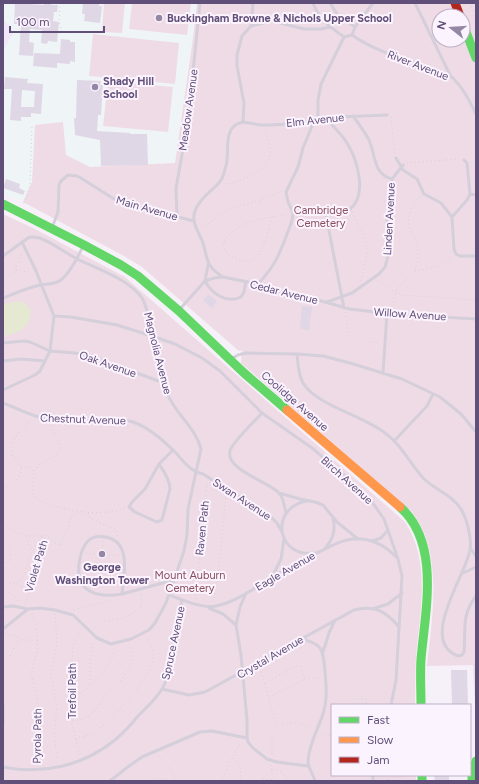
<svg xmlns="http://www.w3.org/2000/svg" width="479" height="784" viewBox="0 0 479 784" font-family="Figtree,sans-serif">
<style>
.residential{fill:#f3e8f9}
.education{fill:#eff5f6}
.green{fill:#efdbe5;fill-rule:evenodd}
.water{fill:#e5e9d2}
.building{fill:#dfd7e5;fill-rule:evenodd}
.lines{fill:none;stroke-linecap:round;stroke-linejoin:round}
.path{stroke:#d6d0db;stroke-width:1;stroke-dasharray:1 3;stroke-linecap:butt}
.lane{stroke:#d4cfda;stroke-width:3}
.fast{stroke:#63d668;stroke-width:9}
.slow{stroke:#ff974d;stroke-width:9}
.jam{stroke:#b3261e;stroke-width:9}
.poi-dot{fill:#9487a5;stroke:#fbf3fe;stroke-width:1.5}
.labels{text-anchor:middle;stroke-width:4;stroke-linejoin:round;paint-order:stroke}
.poi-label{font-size:11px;font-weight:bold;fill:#604f78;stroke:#fbf3fe;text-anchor:start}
.street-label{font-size:11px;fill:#604f78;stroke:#fbf3fe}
.park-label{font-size:11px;fill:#894d5b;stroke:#fbf3fe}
</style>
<rect width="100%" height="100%" fill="#f6f0f8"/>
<!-- residential -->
<path class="residential" d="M3,21l4,2 7,9 -11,19z"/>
<!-- education -->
<path class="education" d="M3,3h194l-4,35 -18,125 -85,4 -24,-11 -30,-31 -4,57 -9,20 -20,-9v-142l11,-19 -7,-9 -4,-2z"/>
<!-- green -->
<path class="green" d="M104,3h21l-3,30 -20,-1z
M132,3h59l-4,32 -58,-6z
M197,3h279v721l-3,-59 -46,1c5,-47 17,-114 -15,-154l-171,-149 1,-13 -3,1 -97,-84 -18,-11 -101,-54 9,-20 3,-57 28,-3 3,33 24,12 85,-4 18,-125zM439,16h24v24h-24z
M93,34l86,9 -4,41 -86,-8z
M108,81l65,6 -5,45 -65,-6z
M3,214l30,14 92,49 280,245c26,39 15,90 11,134 -1,16 -1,33 -1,49h-83v70h84v6h-413z"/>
<!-- water -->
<path class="water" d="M20,301l5,2 6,7c-1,18 -12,23 -28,26v-32z"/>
<!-- building -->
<path class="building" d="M15,3l29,2v-2h7v2h7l-1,7h-3l-1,9 6,1 -2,20 -9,-1 -1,3 -6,-1 1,-13 -12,-1 -1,13 5,1 -1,13 -14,-1 2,-31h-7z
M83,3h16v3h3l-2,17 -16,-2 1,-7h-3z
M61,39l9,1v2h5v20l-5,-1v3l-13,-1v5l-24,-2 1,-13 26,1z
M5,77l23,2 -1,4 16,1 -2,30 -10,-1v4h-10v4l-11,-1 2,-31h-8zM22,90l13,1 -1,16h-13z
M77,80l24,1 -1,4h3l-2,30h-3l-1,16 33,2v1h17l1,31 -47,1 -1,-26 -25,-5 -1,-17h2z
M6,179l14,5 -1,4 6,3 -2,4 -20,-7z
M208,294l9,7 -5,7 -9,-7z
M302,306l10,1 -3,23 -9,-1z
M451,670h16l1,35h-16z
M434,775h15v6h-14z"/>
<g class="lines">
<!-- path -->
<path class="path" d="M60,3c0,9 -3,24 4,31
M470,3l6,18
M391,117l4,37
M407,163l52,-4
M224,184c15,-1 43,-12 46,-29 2,-8 -2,-17 -5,-24
M24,203l6,-18 2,-59
M352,212l11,22 5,15 -7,32
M272,217c-4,13 -7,34 -19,42 -6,5 -23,-1 -27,-7 -9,-12 9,-23 17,-27 14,-7 31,-8 45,-11
M201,226l8,-3 20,-14 32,-9 21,-9
M16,270l14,2
M415,271l22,-4 15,-10
M3,280l11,-8 8,-18
M378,281l9,6 15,8 74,5
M391,310l6,-22 18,-17 1,-5 2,-6 -1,-16 -7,-15 -2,-10 4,-14 9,-9
M345,312l4,21
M369,342l12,1
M3,457l9,-2
M21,467h9c8,10 0,17 4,27 2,8 13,10 20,12 23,7 47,9 71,3
M34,471l5,-6 21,-13v-7l-10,-20
M3,488c7,-2 10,-4 15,-10 10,-13 -9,-18 -6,-33 3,-11 12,-18 19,-25
M88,513l1,4 2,2 26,11v6
M3,526l23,10h16
M26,537l6,14
M3,541c8,5 8,11 7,20l-7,2
M97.5 554a4.5 4.5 0 1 1 9 0a4.5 4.5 0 1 1-9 0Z
M102,550l1,-9
M86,553l10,1
M105,555h14
M3,578c21,18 23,-15 29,-26 3,-6 7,-11 11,-16
M3,587l13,11 3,4
M195,599l12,-116
M213,602l5,-24 8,-83
M25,604l16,-49 4,-20 15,11 12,-29 6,-5
M74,610l37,-10
M32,613l4,11 2,24 -7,26 6,24 2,14 -3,12 1,41
M55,614l2,30 -6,31 6,31 -3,29 4,26
M95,628l6,-6 22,-4 16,-8 3,-8 -1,-8
M80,629l-7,18 -2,26 3,26 -2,17v9l8,30
M5,633l19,7h13
M10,656l9,-17
M260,668l16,56
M265,683l30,-17h5l5,12
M90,684v-20l3,-22
M269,697l36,-18 15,-2
M74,698c14,-9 40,-32 40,-50
M345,705l2,-5 19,-1 1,2 -1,4
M73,721c6,-1 15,-3 20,-8 4,-4 6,-9 9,-13 10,-13 27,-23 30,-40 1,-5 -1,-11 -3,-15
M283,725c13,-4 17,-4 28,4
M272,733v23
M321,734l11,2
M75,739c6,-2 12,-3 18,-6 17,-10 59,-56 61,-76 0,-7 -4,-14 -8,-20
M158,756l12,12 7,13
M233,758l7,9 1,14
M271,765l1,8 4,8
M387,775l1,6
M377,778l26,-1 -1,-2
M263,779l11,1
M145,781l13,-3 12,3
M221,781l8,-17 12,-22
M262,781l4,-7 9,-5 6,3 11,9"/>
<!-- lane -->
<path class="lane" d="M313,3c5,15 18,25 31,34
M330,3l7,11 18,13
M415,3l36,74
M251,26l21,-5 32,8h17l9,-2
M352,35l3,-8 18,-24
M344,37l8,-2c21,15 46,22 70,30 9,4 23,7 31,13 10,10 17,23 23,36
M318,120v-20l3,-16 23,-47
M243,122l1,-19 -7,-37v-11l5,-19 9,-10 2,-23
M396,158l7,12 14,9 7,15 17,9 11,14 2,32 2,5 4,2h16
M464,160l3,3 3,31 6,1
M392,179l11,-14
M293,213c14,-4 28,4 42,1 5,-1 11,-2 15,-5 18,-14 7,-50 -3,-66 -5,-9 -14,-15 -19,-24
M293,213l-5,-11 -2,-10 12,-25 5,-19 11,-27
M326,215l18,93
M177,216l-1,-28 12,-67 12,-118
M452,217l15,-17 3,-6
M52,228l6,-16 1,-27 2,-4 7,-6 9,1 4,2 33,21 9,4 71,18
M3,256l25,-18c4,-2 7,-1 12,0 13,5 24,14 37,21 19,9 53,21 65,39 6,10 7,24 10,35 3,20 7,41 15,60 8,21 28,33 34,56l-13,60 -1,26 -3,16 -18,52 -11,20 -6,7 -18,9 -20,5 -14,-6 -24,-23 -18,-5 -15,-2 -12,1 -25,20
M208,265l-3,16c7,13 22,23 36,16l3,-5 2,-10
M223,277c-17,-11 -15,-16 -20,-34 -3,-8 -8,-15 -9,-23 -2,-15 14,-26 23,-35 4,-4 7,-10 8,-16 6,-14 -3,-36 12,-45 8,-5 18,2 27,1 21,0 43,-3 64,-6l10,-2 49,-2
M258,284c16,-17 21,-28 29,-50 3,-7 6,-14 6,-21
M3,298c12,-4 25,-11 38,-13 8,-2 13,0 20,-5 10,-8 17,-23 22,-34
M327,302l25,-9 27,-19 6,-7 4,-14 -2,-38 5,-22v-14c-19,-5 -16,-23 -23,-39 -4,-8 -10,-16 -16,-24
M180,309l25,-28 9,-3 9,-1 35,7 35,12 21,3 36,10 41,5 85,5
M54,316l17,1 46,8 35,11 23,8 27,14 18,13 42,42 50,35 40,34 18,17 14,20 14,40 4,17 -6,104 -5,25
M3,343l21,-2 6,1 20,9 25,2 16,3 73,27
M297,354c1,10 1,20 6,29 13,22 61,33 82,50 17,12 25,31 39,46 12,11 28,16 37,30 6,10 11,30 9,41 -4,25 -52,91 -12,106l4,-1 2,-3c2,-22 -3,-37 12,-56
M231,359l7,-4 8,-2 51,1 26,2 27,7 52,16 38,18 21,17 15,18
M3,361l18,-2 24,2
M383,373l4,-60
M3,390l32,-15 5,-4 10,-20 4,-35 -18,-45 -14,-29
M3,403c17,6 31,15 49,17 26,2 55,-6 81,2 15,5 31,19 42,30 9,10 15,19 28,22l67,42 7,7 5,9
M262,413c-7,8 -30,29 -32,38 -5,19 40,31 49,42 5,5 5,14 7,20
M395,440l32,-34 6,-12
M159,464c5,8 11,16 11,25l-8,31 -5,2 -22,-10 -6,-5 3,-5 13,-13 14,-25 14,-14
M279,493l21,6 15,3 8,3 14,17 21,17
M306,501c-37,8 -29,57 8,52
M372,541l9,-3 7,-8
M326,547c7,-8 10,-17 7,-28
M471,549l5,7
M463,573l13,-6
M272,577l9,-18 3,-20
M122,594c-23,4 -47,-1 -43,-30 1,-8 3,-17 9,-23 4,-4 11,-5 17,-4 27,4 19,38 17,57l52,-14
M169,595c13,5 34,14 47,11 16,-3 31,-13 44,-21 20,-12 40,-25 61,-34 10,-5 20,-11 31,-12 17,-2 33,6 44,18
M3,607l10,-1 15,3
M209,608l14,6 13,11 5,30 6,65v18l1,4 5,6 14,11 10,3 31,4
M375,608l13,-4 14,-11
M236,625l4,-18 6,-14
M300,639c23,4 23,11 25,32 1,14 3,28 -2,43 -5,15 -14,30 -15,47 0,7 5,13 7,20
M323,652l6,-19 6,-13
M162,689l27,6 16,-3 149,-82c20,-5 32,1 45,17
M3,705v19
M3,767c39,8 80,-1 112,-27 8,-7 16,-15 23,-24 8,-8 18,-17 24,-27 7,-11 8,-26 10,-38 3,-17 7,-34 10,-51
M110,781l19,-15 13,-9 58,-25 12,-1 35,7
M373,781v-6"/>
<!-- fast -->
<path class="fast" d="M463,24l13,34
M3,204l81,41 37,20 17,11 41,35 65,62 43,37
M400,507c41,36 25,105 21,152 -1,15 0,31 0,46
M422,775v6
M472,781v-7l4,-13"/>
<!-- slow -->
<path class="slow" d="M287,410l113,97"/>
<!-- jam -->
<path class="jam" d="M455,3l5,13"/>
</g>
<!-- markers -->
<g class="poi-dot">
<circle cx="159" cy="18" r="4"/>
<circle cx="95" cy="87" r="4"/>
<circle cx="102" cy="554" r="4"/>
</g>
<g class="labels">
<!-- poi labels -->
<g class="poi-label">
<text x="167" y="22">Buckingham Browne &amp; Nichols Upper School</text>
<text x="103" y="85">Shady Hill<tspan x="103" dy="13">School</tspan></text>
<text x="102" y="571" text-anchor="middle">George<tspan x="102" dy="13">Washington Tower</tspan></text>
</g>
<!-- street labels -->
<g class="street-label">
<text transform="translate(418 65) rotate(21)" y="4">River Avenue</text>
<text transform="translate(188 110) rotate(-82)" y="4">Meadow Avenue</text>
<text transform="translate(315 120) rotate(-6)" y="4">Elm Avenue</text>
<text transform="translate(147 208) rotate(16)" y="4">Main Avenue</text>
<text transform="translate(389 219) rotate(-87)" y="4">Linden Avenue</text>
<text transform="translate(284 292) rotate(14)" y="4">Cedar Avenue</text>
<text transform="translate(410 314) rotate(4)" y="4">Willow Avenue</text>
<text transform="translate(158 353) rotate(76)" y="4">Magnolia Avenue</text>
<text transform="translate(108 364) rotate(19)" y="4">Oak Avenue</text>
<text transform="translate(295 401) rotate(41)" y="4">Coolidge Avenue</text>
<text transform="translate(83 419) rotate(2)" y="4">Chestnut Avenue</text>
<text transform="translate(347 480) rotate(42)" y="4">Birch Avenue</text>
<text transform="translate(242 499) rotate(33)" y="4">Swan Avenue</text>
<text transform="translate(202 528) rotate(-84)" y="4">Raven Path</text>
<text transform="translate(36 566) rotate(-73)" y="4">Violet Path</text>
<text transform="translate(285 571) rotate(-30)" y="4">Eagle Avenue</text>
<text transform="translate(173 643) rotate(-78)" y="4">Spruce Avenue</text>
<text transform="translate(270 657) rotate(-30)" y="4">Crystal Avenue</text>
<text transform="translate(72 691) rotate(-90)" y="4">Trefoil Path</text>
<text transform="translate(37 736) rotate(-89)" y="4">Pyrola Path</text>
</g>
<!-- park labels -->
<g class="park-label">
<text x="321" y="214">Cambridge<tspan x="321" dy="13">Cemetery</tspan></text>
<text x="190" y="579">Mount Auburn<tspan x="190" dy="13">Cemetery</tspan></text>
</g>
</g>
<!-- border -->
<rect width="479" height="784" fill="none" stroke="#604f78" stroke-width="8"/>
<!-- legend -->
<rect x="331" y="704" width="140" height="72" fill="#fbf3fe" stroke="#bdb1c8"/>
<rect x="339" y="717" width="20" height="6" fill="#63d668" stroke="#bdb1c8"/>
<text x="367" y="724" font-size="12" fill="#604f78">Fast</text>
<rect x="339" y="737" width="20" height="6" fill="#ff974d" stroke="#bdb1c8"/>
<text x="367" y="744" font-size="12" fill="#604f78">Slow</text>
<rect x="339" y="757" width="20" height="6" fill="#b3261e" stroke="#bdb1c8"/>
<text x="367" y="764" font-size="12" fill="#604f78">Jam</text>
<!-- north arrow -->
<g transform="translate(451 28) rotate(287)"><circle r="19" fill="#fbf3fe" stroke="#bdb1c8"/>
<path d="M0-3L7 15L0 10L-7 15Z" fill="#9487a5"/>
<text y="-6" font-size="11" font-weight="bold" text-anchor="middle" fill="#604f78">N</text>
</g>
<!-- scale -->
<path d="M10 26v6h94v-6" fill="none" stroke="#604f78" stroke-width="2"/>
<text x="16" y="26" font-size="12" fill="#604f78" stroke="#fbf3fe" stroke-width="3" paint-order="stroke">100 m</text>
</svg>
